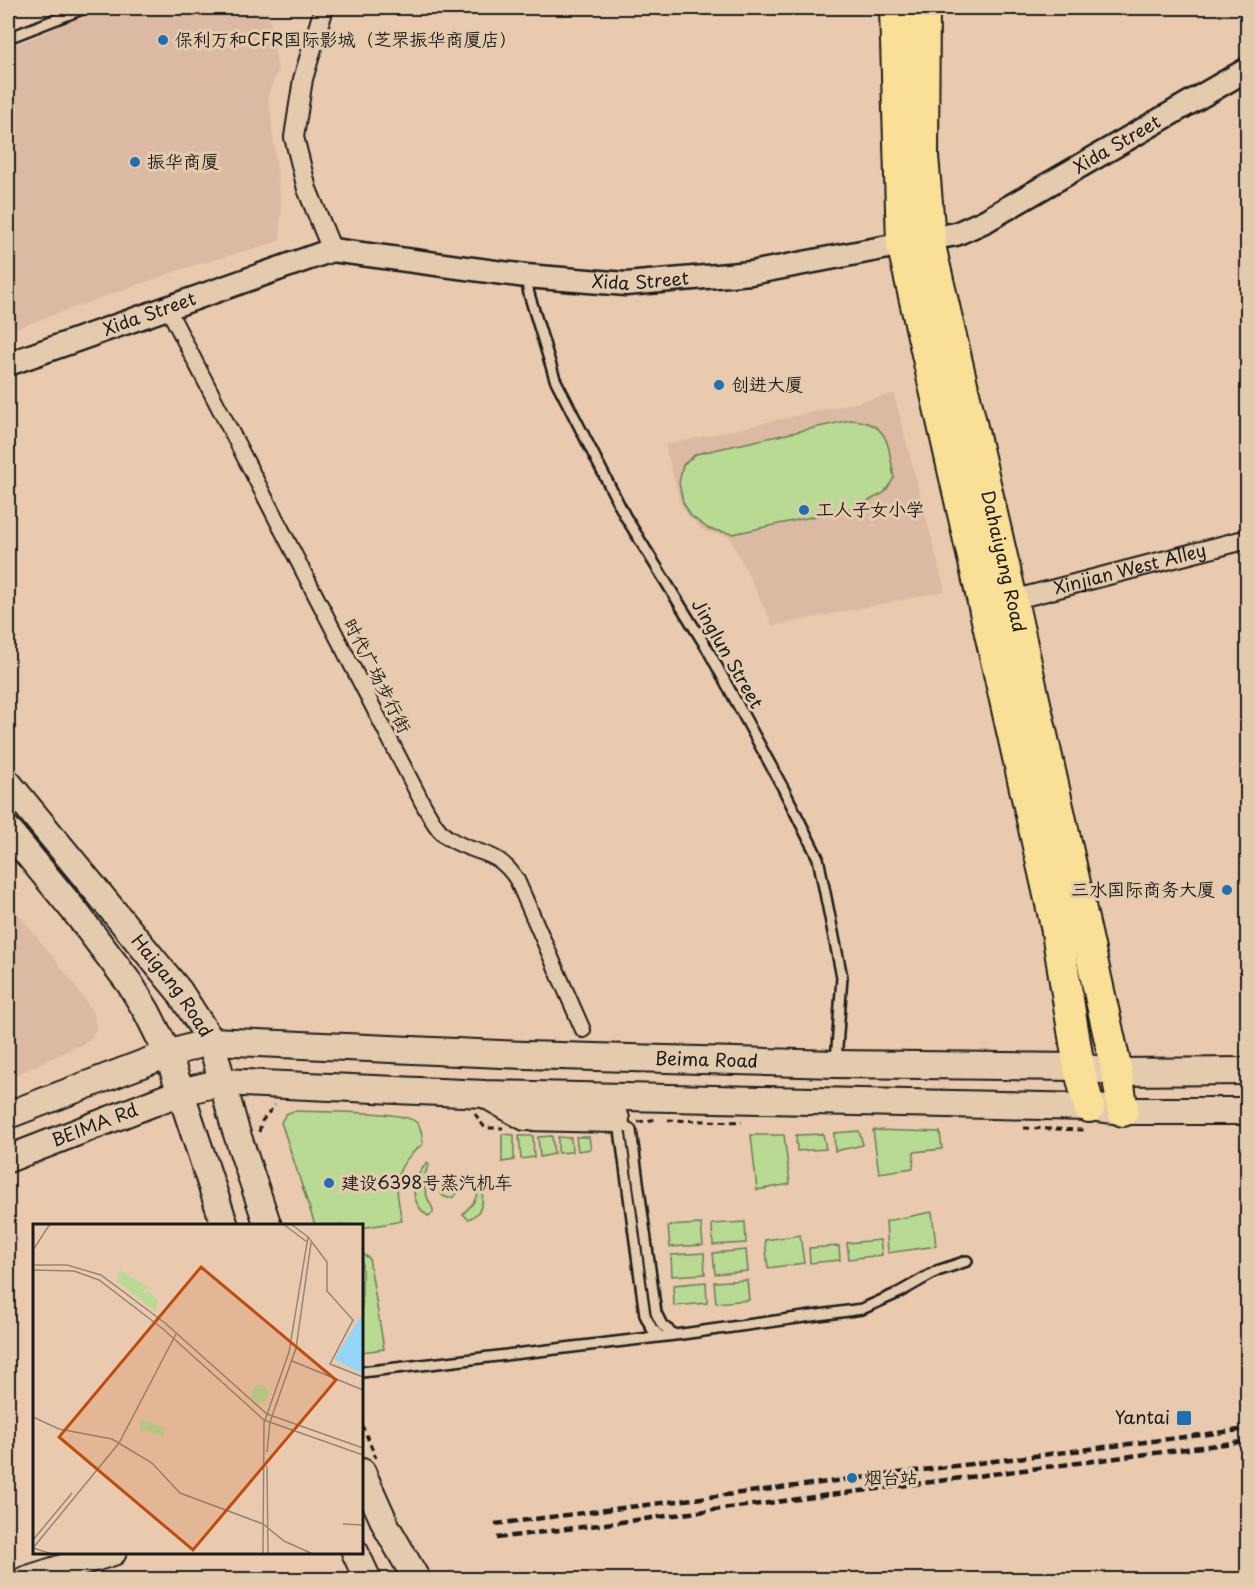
<svg xmlns="http://www.w3.org/2000/svg" width="1255" height="1587" viewBox="0 0 1255 1587" font-family="'Playpen Sans','LXGW WenKai TC',sans-serif">
<style>
.built{fill:#dcb9a2}
.green{fill:#b8da93;stroke:#6a7b58;stroke-width:1.5}
.lines{fill:none;stroke-linecap:round;stroke-linejoin:round}
.service-casing{stroke:#1c1c1c;stroke-width:14}
.pedestrian-casing{stroke:#1c1c1c;stroke-width:18}
.minor-casing{stroke:#1c1c1c;stroke-width:22}
.tertiary-casing{stroke:#1c1c1c;stroke-width:27}
.secondary-casing{stroke:#1c1c1c;stroke-width:30}
.trunk-casing{stroke:#1c1c1c;stroke-width:34}
.path{stroke:#1c1c1c;stroke-width:3;stroke-dasharray:6 4.5;stroke-linecap:butt}
.service{stroke:#e5cbad;stroke-width:9}
.pedestrian{stroke:#e5cbad;stroke-width:14}
.minor{stroke:#e5cbad;stroke-width:18}
.tertiary{stroke:#e5cbad;stroke-width:22}
.secondary{stroke:#e5cbad;stroke-width:26}
.trunk{stroke:#fadf96;stroke-width:30}
.rail{stroke:#1c1c1c;stroke-width:4.5;stroke-dasharray:9 4.5;stroke-linecap:butt}
.poi-dot{fill:#1f6fb2;stroke:#e5cbad;stroke-width:2}
.labels{text-anchor:middle;stroke-width:6;stroke-linejoin:round;paint-order:stroke}
.poi-label{font-size:18px;fill:#1c1c1c;stroke:#e5cbad;text-anchor:start}
.street-label{font-size:18px;fill:#1c1c1c;stroke:#e5cbad}
.inset-road{fill:none;stroke:#988474;stroke-width:1.5}
.view{fill:#bf4d0f;fill-opacity:0.15;stroke:#bf4d0f;stroke-width:3}
.inset-edge{fill:none;stroke:#1c1c1c;stroke-width:3}
</style>
<rect width="100%" height="100%" fill="#eacaae"/>
<filter id="ink" filterUnits="userSpaceOnUse"><feTurbulence type="fractalNoise" baseFrequency=".0167" numOctaves="2"/><feDisplacementMap in="SourceGraphic" scale="12" xChannelSelector="R" yChannelSelector="G"/><feConvolveMatrix kernelMatrix="1 2 1 2 8 2 1 2 1" color-interpolation-filters="sRGB"/></filter>
<g filter="url(#ink)">
<!-- built -->
<path class="built" d="M104,8h164l10,63 -10,23 13,110 -1,37 -95,27 -177,63v-283z
M894,394l51,197 -172,35 -43,-89 -26,-6 -16,-15 -8,-13 -15,-58z
M8,901l61,76 25,37 2,13 -3,9 -7,6 -78,37z"/>
<!-- green -->
<path class="green" d="M850,420c40,2 38,25 44,58l-10,15 -28,14 -123,27 -24,-5 -18,-13 -8,-14 -4,-19 4,-18 13,-11z
M293,1111c22,1 110,-1 123,11 6,5 6,14 7,22 -32,24 -28,41 -21,77l-40,7v-2l-47,-1 -34,-103 5,-8z
M873,1130l67,2 2,17 -28,3 -1,16 -34,5z
M859,1131l4,14 -28,6 -1,-18z
M502,1134l12,1v25l-12,2z
M823,1134l3,15 -29,2 -1,-16z
M751,1135h33l6,49 -33,6z
M519,1136h14l1,21 -13,2z
M552,1136l2,18 -14,3 -2,-20z
M558,1137l13,1 1,14 -14,1z
M576,1137h13l2,12 -13,2z
M427,1163l2,2c-9,15 -4,30 4,44v4l-5,3c-20,-15 -17,-36 -1,-53z
M477,1178c8,14 9,35 -9,41l-5,-5 10,-11 5,-10 -5,-13z
M440 1189a9 9 0 1 1 18 0a9 9 0 1 1-18 0Z
M932,1212l4,34 -48,7 -2,-32z
M745,1222l1,21 -33,2 -1,-21z
M701,1224l2,21 -33,2 -2,-21z
M800,1235l4,28 -36,5 -3,-28z
M880,1240l2,15 -33,4 -2,-16z
M839,1246l1,14 -30,3 -1,-15z
M746,1250l2,21 -33,3 -2,-21z
M704,1253l1,21 -33,2 -1,-21z
M364,1255l5,3 15,91 -22,3v-96z
M747,1280l2,20 -33,3 -2,-21z
M706,1282l1,21 -33,3 -1,-21z"/>
<g class="lines">
<!-- service casing -->
<g class="service-casing">
<path id="service" d="M8,38l77,-30
M526,277l3,17 26,85 70,137 83,134 75,138 35,70 24,119 -6,85
M618,1120l13,10 25,183 6,12 13,10
M617,1121l3,9 25,185 7,14 8,7
M362,1372l313,-37 187,-26 36,-16 39,-22 30,-10"/>
</g>
<!-- pedestrian casing -->
<g class="pedestrian-casing">
<path id="pedestrian" d="M167,307l255,495c7,12 15,30 28,37 27,17 47,9 67,41l66,150"/>
</g>
<!-- minor casing -->
<g class="minor-casing">
<g id="minor">
<path d="M324,8l-21,71 -9,58 13,52 25,61"/>
<path id="s1" d="M1012,600l236,-61"/>
</g>
</g>
<!-- tertiary casing -->
<g class="tertiary-casing">
<g id="tertiary">
<path id="s2" d="M8,364l324,-114 194,26 100,8 125,-11 205,-39 29,-13 263,-152"/>
</g>
</g>
<!-- secondary casing -->
<g class="secondary-casing">
<g id="secondary">
<path id="s3" d="M8,783l171,208 32,50 24,87 33,98"/>
<path d="M8,830l69,84 53,70 17,28 21,42 57,172"/>
<path d="M488,1096l37,21 91,2"/>
<path id="s4" d="M8,1115l160,-61 43,-13 314,14 311,9 243,3 38,5 131,-1"/>
<path id="s5" d="M8,1159l173,-67 41,-10 263,12 604,13 34,4h125"/>
<path d="M362,1472l25,56 30,52"/>
<path d="M355,1552l13,28"/>
<path d="M25,1580l88,-28"/>
</g>
</g>
<!-- trunk casing -->
<g class="trunk-casing">
<g id="trunk">
<path d="M895,8l7,235 154,683 23,141 10,40"/>
<path id="s6" d="M924,8l-1,148 8,94 81,350 105,472 6,39"/>
</g>
</g>
<!-- path -->
<path class="path" d="M475,1114l10,14h18
M668,1120l74,2
M638,1122l20,-3
M1024,1128l60,2
M259,1132l3,-11 13,-16
M362,1425l14,33"/>
<!-- service -->
<use href="#service" class="service"/>
<!-- pedestrian -->
<use href="#pedestrian" class="pedestrian"/>
<!-- minor -->
<use href="#minor" class="minor"/>
<!-- tertiary -->
<use href="#tertiary" class="tertiary"/>
<!-- secondary -->
<use href="#secondary" class="secondary"/>
<!-- trunk -->
<use href="#trunk" class="trunk"/>
<!-- rail -->
<path class="rail" d="M495,1524l753,-95
M497,1538l751,-97"/>
</g>
</g>
<!-- markers -->
<g class="poi-dot">
<circle cx="163" cy="40" r="6"/>
<circle cx="135" cy="162" r="6"/>
<circle cx="719" cy="385" r="6"/>
<circle cx="804" cy="510" r="6"/>
<circle cx="1227" cy="890" r="6"/>
<circle cx="329" cy="1183" r="6"/>
<rect x="1176" y="1410" width="16" height="16" rx="3"/>
<circle cx="852" cy="1478" r="6"/>
</g>
<g class="labels">
<!-- poi labels -->
<g class="poi-label">
<text x="175" y="46">保利万和CFR国际影城（芝罘振华商厦店）</text>
<text x="147" y="168">振华商厦</text>
<text x="731" y="391">创进大厦</text>
<text x="816" y="516">工人子女小学</text>
<text x="1215" y="896" text-anchor="end">三水国际商务大厦</text>
<text x="341" y="1189">建设6398号蒸汽机车</text>
<text x="1170" y="1424" text-anchor="end">Yantai</text>
<text x="864" y="1484">烟台站</text>
</g>
<!-- street labels -->
<g class="street-label">
<text dy="6" stroke="none"><textPath href="#s2" startOffset="1158">Xida Street</textPath></text>
<text dy="6" stroke="none"><textPath href="#s2" startOffset="654">Xida Street</textPath></text>
<text dy="6" stroke="none"><textPath href="#s2" startOffset="150">Xida Street</textPath></text>
<text dy="6" stroke="none"><textPath href="#s6" startOffset="562">Dahaiyang Road</textPath></text>
<text dy="6" stroke="none"><textPath href="#s1" startOffset="122">Xinjian West Alley</textPath></text>
<text transform="translate(727 654) rotate(60)" y="6">Jinglun Street</text>
<text transform="translate(377 676) rotate(63)" y="6">时代广场步行街</text>
<text dy="6" stroke="none"><textPath href="#s3" startOffset="261">Haigang Road</textPath></text>
<text dy="6" stroke="none"><textPath href="#s4" startOffset="712">Beima Road</textPath></text>
<text dy="6" stroke="none"><textPath href="#s5" startOffset="93">BEIMA Rd</textPath></text>
</g>
</g>
<!-- overview -->
<g transform="translate(33 1224)">
<rect width="330" height="330" fill="#eacaae"/>
<path d="M87,46l29,18 -8,4 -10,-5 10,6 9,-1 8,9 -3,10 -38,-30v-5l6,3 -6,-4zM218 170a9 9 0 1 1 18 0a9 9 0 1 1-18 0ZM108,195l22,8 1,10 -24,-8z" fill="#b8da93"/>
<path d="M330,89v61l-29,-15z" fill="#93d6f5"/>
<path class="inset-road" d="M250,0l24,18M258,0l17,13 19,25v29l26,29 -23,44 33,13M0,26l17,-26M0,41h34l34,10 64,48 102,91 96,34M0,46l41,1 25,9 64,49 101,91 99,35M259,137l71,29M0,193l26,12 53,10 40,24 28,30 83,31 21,17 29,13M234,228l3,-30 26,-74 15,-105M234,242l1,88M310,300l20,1M0,316l39,-47M0,324l19,6M0,324l86,-105 57,-109M230,330l1,-131 25,-71 19,-115"/>
<path class="view" d="M168,43l135,113 -143,170 -134,-113z"/>
<rect width="330" height="330" class="inset-edge"/>
</g>
<!-- margin -->
<rect width="1255" height="1587" fill="none" stroke="#e5cbad" stroke-width="30"/>
<rect x="15" y="15" width="1225" height="1557" fill="none" stroke="#1c1c1c" stroke-width="2" filter="url(#ink)"/>
</svg>
